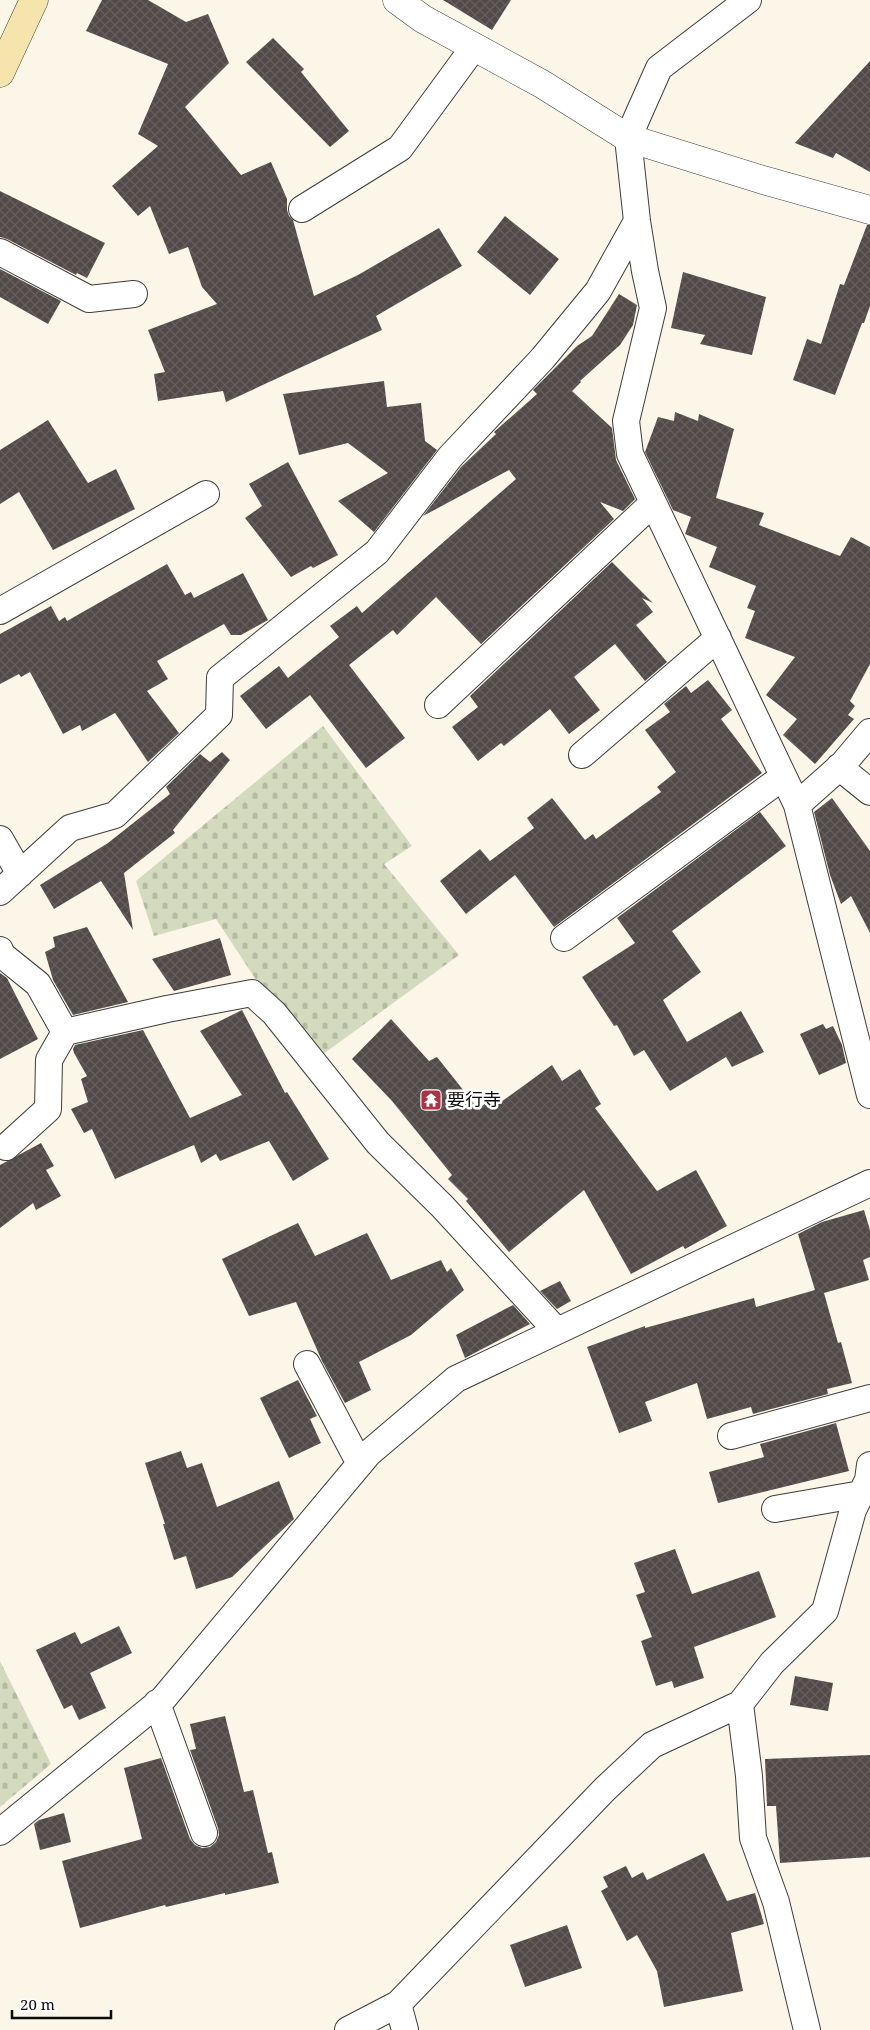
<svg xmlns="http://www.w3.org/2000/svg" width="870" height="2030" viewBox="0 0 870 2030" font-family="'Noto Serif','Noto Sans JP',serif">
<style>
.cemetery{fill:url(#cemetery-stones)}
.building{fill:url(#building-cross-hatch)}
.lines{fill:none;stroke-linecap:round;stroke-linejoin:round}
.minor-casing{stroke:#3d3d3d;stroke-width:28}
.tertiary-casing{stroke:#3d3d3d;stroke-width:29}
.secondary-casing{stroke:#2c2c2c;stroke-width:29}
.minor{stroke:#fff;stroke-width:26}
.tertiary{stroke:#fff;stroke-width:28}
.secondary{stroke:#f5e4ac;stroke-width:28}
.labels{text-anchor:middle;stroke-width:5;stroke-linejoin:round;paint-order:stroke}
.poi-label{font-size:18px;fill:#0a0a0a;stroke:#fff;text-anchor:start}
</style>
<defs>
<pattern id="cemetery-stones" width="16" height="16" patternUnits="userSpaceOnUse" patternTransform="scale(1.25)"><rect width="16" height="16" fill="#d4dabe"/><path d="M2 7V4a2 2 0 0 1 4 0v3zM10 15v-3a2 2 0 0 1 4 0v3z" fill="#b5baa2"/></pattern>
<pattern id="building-cross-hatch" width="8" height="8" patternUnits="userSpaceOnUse" patternTransform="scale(1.25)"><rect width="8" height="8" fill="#514a48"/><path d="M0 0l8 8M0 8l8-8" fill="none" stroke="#65605e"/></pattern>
</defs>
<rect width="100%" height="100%" fill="#fcf6e9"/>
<!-- cemetery -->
<path class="cemetery" d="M323,726l89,120 -28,18 75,91 -148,108 -95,-144 -62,17 -18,-55z
M0,1661l51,103 -51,43z"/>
<!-- building -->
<path class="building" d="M102,0h46l38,22 22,-8 21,49 -44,44 56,68 30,-13 16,37v11l2,6 4,4 21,76 44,-21 81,-47 23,38 -86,50 6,14 -156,72 -3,-11 -65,10 -4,-27 11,-2 -17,-42 69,-26 -15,-17 -14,-40 -19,7 -19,-48 -12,10 -26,-30 46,-40 -20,-12 30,-70 -82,-33z
M443,0h68l-19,30z
M273,38l31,31 -3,3 48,59 -19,16 -84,-85z
M870,61v111l-34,-19 -3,5 -38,-15z
M0,191l105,52 -18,35 -10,-5 -1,2 -69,-36 -7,-2z
M505,216l54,43 -29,36 -53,-43z
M867,225h3v81l-6,17h-2l-27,72 -42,-15 14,-41 14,5 19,-60 4,1z
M0,269l61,32 -13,23 -48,-27z
M683,272l83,25 -14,58 -52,-11 5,-9 -34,-7z
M619,294l18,11 -4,20 -13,20 -40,36 1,1 -9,9 40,37 4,32 19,39 -12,12 -23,-9 14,17 -133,125 -45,-47 -39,38 -4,-5 -44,35 56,73 -39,30 -56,-73 -44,34 -26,-33 39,-30 9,12 51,-41 -9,-11 27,-20 5,7 154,-134 -7,-9 -86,46 38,-49 35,-33 -2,-2 43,-38 -4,-4 44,-44 15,-10z
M384,381l3,26 34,-4 4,38 12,9 -63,82 -36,-31 50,-28 -40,-30 -49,12 -16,-61z
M675,412l23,9 1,-7 35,15 -18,69 48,15 -5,12 81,31 11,-19 19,10v117l-20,37 5,5 -7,9 6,4 -39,45 -32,-29 14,-16 -31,-24 29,-38 -50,-19 10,-27 -8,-3 9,-22 -47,-19 8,-20 -32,-13 6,-17 -18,-7 -28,-58 13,-35 16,4z
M48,420l40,63 28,-14 19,40 -82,41 -34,-58 -19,12v-54z
M288,462l50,93 -25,13 -2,-2 -20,11 -46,-59 17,-12 -13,-22z
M612,562l41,41 -11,-5 11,14 -17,13 31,37 -22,19 -30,-37 -41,33 26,33 -31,24 -19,-25 -46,37 -3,-3 -23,18 -26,-34 26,-20 -8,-11z
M167,564l18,31 6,-3 3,6 49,-25 25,47 -27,15h-10l-7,-11 -67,37 11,18 -21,12 32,42 -31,29 -33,-49 -33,18 -2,-6 -17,9 -33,-62 -9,5 -2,-3 -19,10v-50l51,-28 8,15 6,-4 2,4z
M708,680l24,30 -11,9 41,54 -208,154 -39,-52 -49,39 -26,-33 40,-32 10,12 44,-33 -7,-10 25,-20 33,42 8,-6 3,5 65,-47 -4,-5 19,-15 -31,-42 25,-18 -6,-8 22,-18 5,7z
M222,752l8,8 -57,70 2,3 -51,40 9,57 -32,-49 -47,28 -14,-24 68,-42 62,-49 -4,-7 34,-33 10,8z
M832,798l38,53v82l-19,-37 -10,8 -11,-29 -16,-63z
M760,812l26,34 -114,85 29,41 -38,28 24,42 54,-31 23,41 -32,15 -6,-10 -56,34 -26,-41 -10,6 -17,-31 -3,1 -32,-49 53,-34 -18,-25z
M87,927l41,75 -55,13 -20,-35 -8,-28 10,-5 -2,-10z
M220,938l11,37 -21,6 -36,10 -22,-32z
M0,973l7,5 31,61 -38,20z
M242,1010l43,83 2,-1 42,67 -36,22 -24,-40 -49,20 -4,-7 -15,9 -7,-18 -79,34 -23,-50 -8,4 -13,-24 17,-7 -7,-23 6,-3 -13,-23 -1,-4 2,-4 68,-15 47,88 52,-23 -42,-64z
M391,1019l38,42 8,-4 42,53 15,-17 7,9 51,-37 10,16 18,-12 21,35 -6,4 62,83 39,-21 31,56 -42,23 -2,-3 -52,28 -47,-84 -75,62 -43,-51 2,-2 -20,-20 4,-4 -60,-74 -40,-42z
M823,1024l3,5 7,-3 9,19 4,18 -27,12 -19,-41z
M41,1143l13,23 -8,4 15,26 -25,14 -3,-7 -33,25v-63z
M864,1210l6,20v27l-7,3 6,20 -45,13 14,50 3,-1 11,41 -25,6 1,5 -75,20 -2,-7 -44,12 -10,-36 -52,19 7,19 -33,12 -32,-86 58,-21v2l109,-30 2,9 59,-17 -17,-56 24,-12z
M298,1223l17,33 52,-23 24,47 50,-20 6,12 4,-4 13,22 -53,45 -52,27 12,28 -26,13 -23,-42 -26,-59 -47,14 -27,-57z
M560,1281l11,20 -14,8 -17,-18z
M513,1305l17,19 -65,34 -9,-23z
M298,1380l19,36 -7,3 11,24 -32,15 -29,-60z
M836,1423l13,48 -131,32 -9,-31 55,-15 -4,-13z
M181,1451l6,17 15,-5 15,44 62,-26 15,38 -62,58 -36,12 -10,-33 -12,4 -11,-36h2l-20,-61z
M675,1549l17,45 67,-23 17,46 -82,30 10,31 -30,10 -2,-7 -16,5 -15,-45 11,-4 -16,-42 9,-3 -11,-29z
M119,1626l13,27 -42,20 16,35 -27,12 -7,-15 -8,4 -28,-59 39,-18 6,12z
M795,1676l38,7 -5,28 -38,-6z
M225,1716l19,76 9,-2 15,63 4,-1 7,31 -54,12v-2l-59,14 -1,-2 -85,23 -18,-67 80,-22 -18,-71 37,-10 29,81 5,6 7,3 8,-1 6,-5 3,-7 -1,-7 -28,-78 6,-1 -6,-25z
M870,1755v102l-90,6 -4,-57h-9l-2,-47z
M64,1813l7,29 -31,8 -6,-26 5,-4z
M704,1853l23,48 28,-8 9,31 -33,9 12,58 -79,16 -7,-36 -20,-36 -10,6 -26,-50 7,-4 -5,-10 23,-11 6,12 11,-6 4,8z
M567,1925l15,43 -57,19 -15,-42z"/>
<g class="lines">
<!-- minor casing -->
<g class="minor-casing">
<path id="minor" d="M748,0l-89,68 -31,70 9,83 8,50 8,37 -27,113 4,33 167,351 73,290
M302,209l98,-61 74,-101
M0,252l89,47 45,-5
M0,611l206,-117
M438,705l215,-202
M582,755l136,-117
M839,767l31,25
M797,805l46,-41 27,-32
M0,839l20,35
M0,892l70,-64 45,-13 104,-100 1,-37 157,-126 73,-95 93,-99 55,-67 39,-70
M564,938l219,-161
M0,950l2,5 36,29 27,48
M6,1147l42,-38 1,-49 16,-28 102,-23 85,-16 22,20 104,130 64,63 114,124
M307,1364l53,100
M731,1436l139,-38
M775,1509l86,-15
M157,1703l47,130
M740,1704l9,72 4,62 23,64 31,128
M0,1832l163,-133 206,-246 87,-74 414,-196
M398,2004l7,26
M348,2030l50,-26 207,-215 47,-44 88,-41 32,-41 53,-52 28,-101 15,-30 2,-15"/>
</g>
<!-- tertiary casing -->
<g class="tertiary-casing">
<path id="tertiary" d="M397,0l26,19 119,65 86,54 135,42 107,30"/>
</g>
<!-- secondary casing -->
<g class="secondary-casing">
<path id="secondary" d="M0,73l34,-73"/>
</g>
<!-- minor -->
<use href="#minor" class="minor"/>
<!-- tertiary -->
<use href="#tertiary" class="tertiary"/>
<!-- secondary -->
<use href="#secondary" class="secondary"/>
</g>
<!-- icons -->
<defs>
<g id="temple-square" transform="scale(1.125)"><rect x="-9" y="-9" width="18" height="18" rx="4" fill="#a73447" stroke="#fff"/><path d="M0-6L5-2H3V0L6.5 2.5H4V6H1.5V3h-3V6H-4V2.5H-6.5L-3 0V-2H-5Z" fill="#fff"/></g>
</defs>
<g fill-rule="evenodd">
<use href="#temple-square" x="431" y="1100"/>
</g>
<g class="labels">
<!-- poi labels -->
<g class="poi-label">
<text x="447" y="1106">要行寺</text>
</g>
</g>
<!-- scale -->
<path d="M12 2010v8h99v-8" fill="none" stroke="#0a0a0a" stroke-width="2.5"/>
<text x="20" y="2010" font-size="15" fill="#0a0a0a" stroke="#ffffff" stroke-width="4" paint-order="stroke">20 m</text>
</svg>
